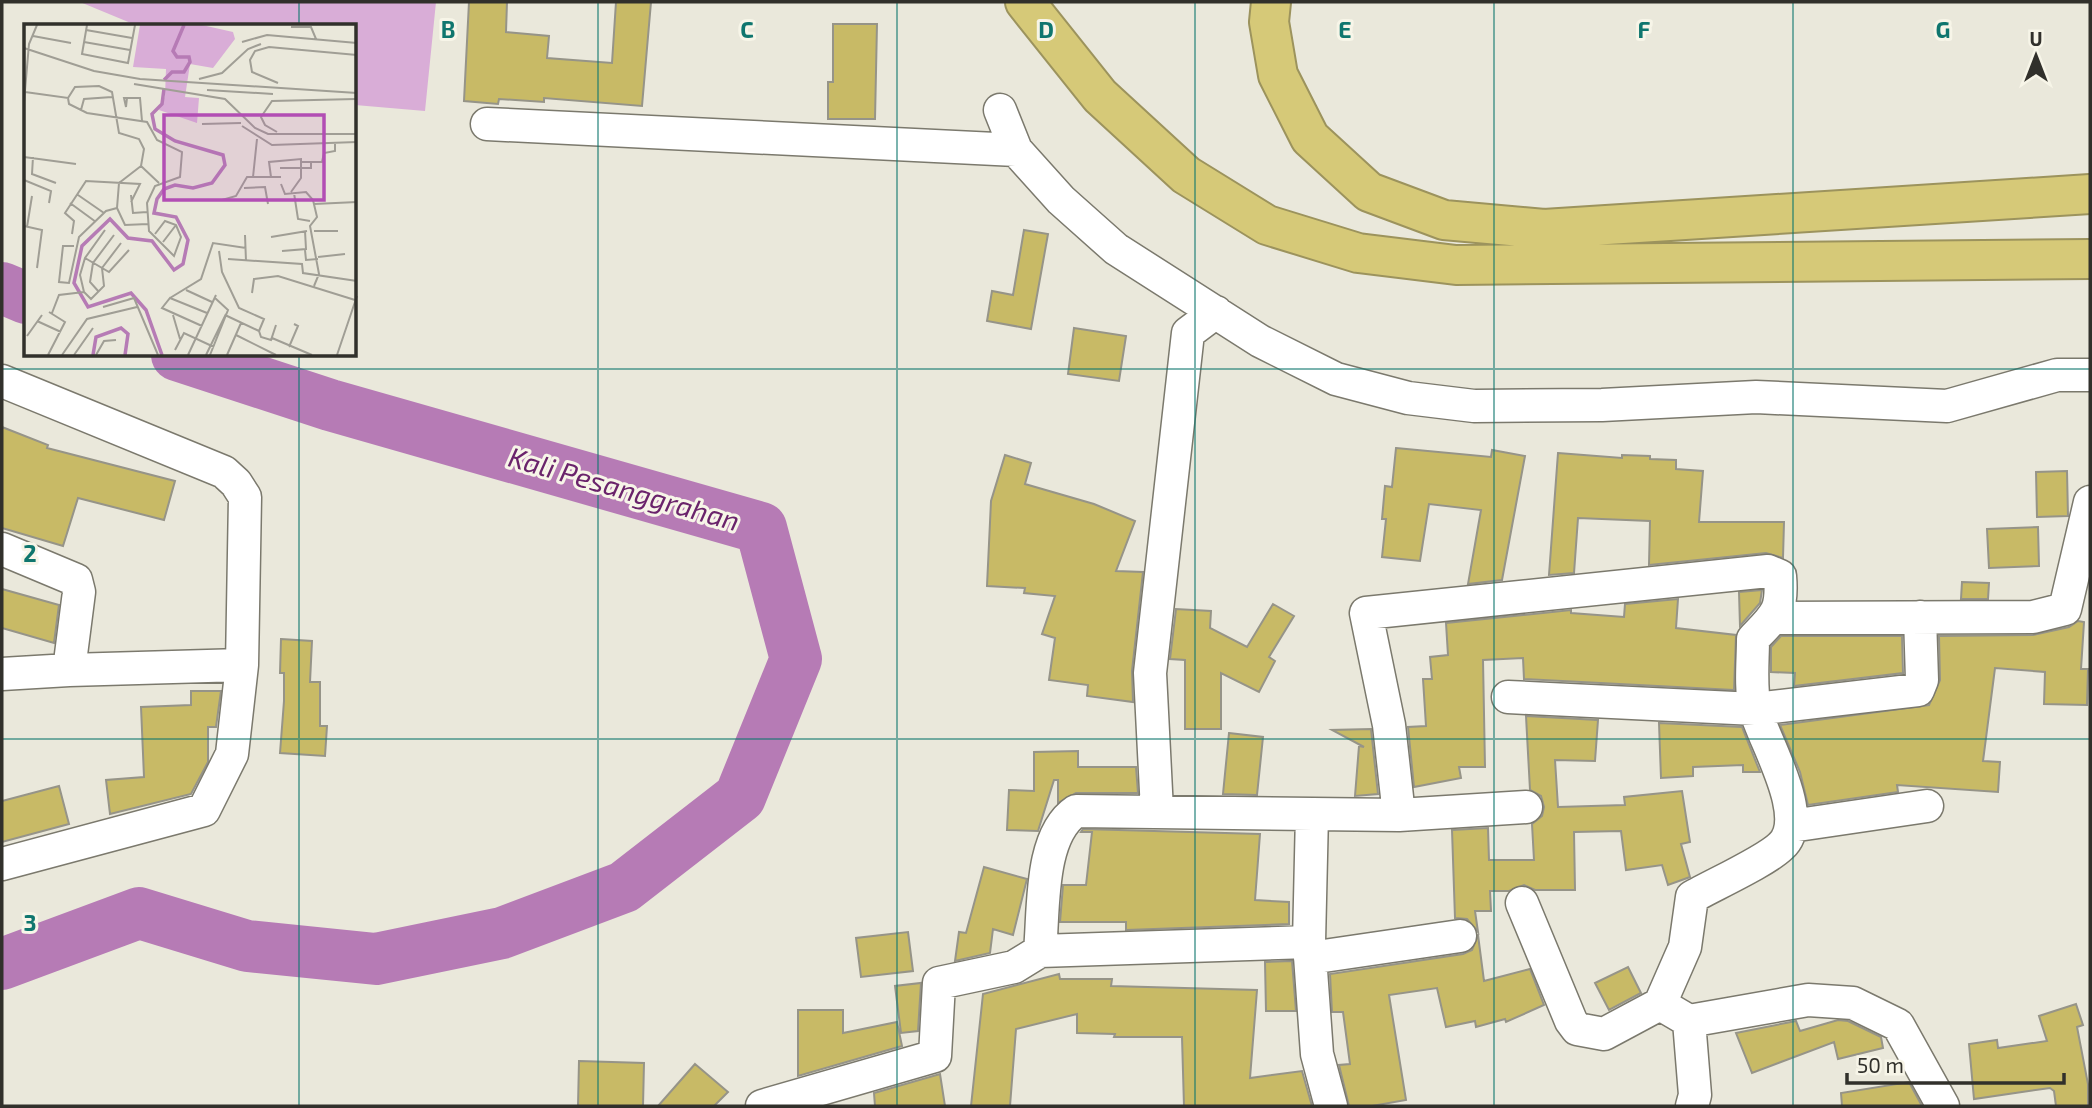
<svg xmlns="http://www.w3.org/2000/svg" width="2092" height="1108" viewBox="0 0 2092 1108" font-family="'Exo 2',sans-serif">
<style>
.green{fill:#d9add7}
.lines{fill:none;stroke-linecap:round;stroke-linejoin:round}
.river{stroke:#b67bb5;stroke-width:52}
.building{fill:#c8ba66;stroke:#969488;stroke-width:2}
.minor-casing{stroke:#7b796d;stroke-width:35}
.motorway-casing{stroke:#9c935d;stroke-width:42}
.minor{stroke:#fff;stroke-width:32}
.motorway{stroke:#d6c978;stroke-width:38}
.grid{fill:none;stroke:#0f766e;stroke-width:2;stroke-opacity:0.55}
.labels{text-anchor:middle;stroke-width:6;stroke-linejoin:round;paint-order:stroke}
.water-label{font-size:28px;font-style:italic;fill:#6a236b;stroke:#f7f5e8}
.inset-river{fill:none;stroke:#b67bb5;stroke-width:3.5}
.inset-road{fill:none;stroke:#a09e95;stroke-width:2}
.view{fill:#b24eb4;fill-opacity:0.15;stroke:#b24eb4;stroke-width:3.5}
.inset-edge{fill:none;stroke:#31302b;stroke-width:3.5}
.grid-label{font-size:23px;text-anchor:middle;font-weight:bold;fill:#0f766e;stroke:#f7f5e8;stroke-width:6;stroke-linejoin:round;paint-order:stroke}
</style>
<rect width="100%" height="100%" fill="#eae8db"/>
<!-- green -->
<path class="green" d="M80,2h356l-11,109 -70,-6v-79h-217z"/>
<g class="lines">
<!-- river -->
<path class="river" d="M2,288l24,10
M2,964l137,-51 108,33 129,13 126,-26 122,-46 116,-90 56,-138 -35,-131 -431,-123 -153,-50"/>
</g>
<!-- building -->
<path class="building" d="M469,2h38l-1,30 43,4 -2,22 65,5 4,-61h35l-9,104 -98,-8v4l-45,-3 -1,5 -34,-3z
M833,24h44l-2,95h-47v-37h5z
M1024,230l24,4 -17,95 -44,-8 5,-30 21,4z
M1074,328l52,8 -7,45 -51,-7z
M2,427l46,18 -1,3 128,33 -11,39 -86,-22 -15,48 -61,-18z
M1396,448l95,9 1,-7 33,6 -23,124 -34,4 13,-74 -52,-6 -9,57 -38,-4 4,-38h-4l3,-33 7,1z
M1558,453l64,5v-3l28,1v3l26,1v9l27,2 -4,51h85l-1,36 -17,-5 -117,12 1,-44 -72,-3 -4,55 -25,2z
M1005,455l26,8 -6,21 69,20 41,17 -19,50 27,1 -11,99 1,31 -46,-6 1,-11 -39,-5 6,-42 -13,-4 13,-38 -31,-3 1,-5 -38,-2 4,-85z
M2067,471l1,45 -31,1 -1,-45z
M2038,527l1,39 -50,2 -2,-39z
M1962,582l27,1 -1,16h-27z
M2,589l57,16 -5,38 -52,-15z
M1762,590l-2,13 -20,23 -1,-34z
M1678,599l-2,29 60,7 -2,55 -210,-11 -1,-21 -40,2 2,107h-26l2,11 -47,9 -6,-60 18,-1 -3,-47h9l-2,-22 18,-2 -2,-32 125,-13v3l53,4 1,-13z
M1273,604l21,12 -25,41 6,4 -16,31 -38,-19v56h-36v-69l-15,-1 6,-50 35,2 -1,17 37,19z
M2078,621l6,1 -3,47h7l-1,36 -43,-1 1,-32 -50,-4 -12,93 17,1 -2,30 -101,-7 1,7 -90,13 -8,-33 -20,-47 149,-20 11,-25 -1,-44 94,-1 36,-8z
M1781,636h121l1,37 -109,13 1,-13 -24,-1v-25z
M281,639l31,2 -2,41h10v44h7l-2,30 -45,-3 4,-52v-28h-4z
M191,691h30l-5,36h-8v35l-17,32 -81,20 -4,-34 38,-3 -3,-70 50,-2z
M1526,716l72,4 -3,41 -40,-1 3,47 67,-2 -1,-8 58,-6 8,51 -9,2 9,33 -22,8 -6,-20 -36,5 -5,-39 -47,1 1,58h-40l-11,-5 -15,6h-19l1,20h-16l3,21 -11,-13 -12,-1 -3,-88 36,-2 1,32h45l-2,-36 10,-8 2,-9 -3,-11 -11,-6z
M1659,723l83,4 18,45h-17v-7l-50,2v9l-32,2z
M1371,729l7,65 -23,2 4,-50 5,1 -32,-17z
M1229,733l34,4 -6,58 -34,-1z
M1078,751v16h58l2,26h-62l-18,10v-23h-4l-16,51 -31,-1 2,-40 25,1v-39z
M59,786l10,38 -67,18v-41z
M1083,829l177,5 -5,66 34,2v22l-163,6v-8h-66l3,-37h23l6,-53h-11z
M984,867l43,12 -14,56 -20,-6 -3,24 -35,8 4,-29 7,1z
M908,932l5,39 -52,6 -5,-39z
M1478,935l6,46 46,-12 14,36 -38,17 -1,-3 -29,8 -1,-6 -29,6 -9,-39 -48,7 17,105 -34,6h-23l-10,-41 11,-1 -7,-52h-11l-2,-38 133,-20 9,-4z
M1292,961l4,50h-30l-1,-49z
M1628,967l13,26 -32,17 -14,-27z
M1059,974l1,5h52l-1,7 146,4 -7,88 52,-7 10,35h-128l-2,-69h-68l1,-3 -38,-1v-19l-61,15 -6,77h-39l12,-112z
M921,983l-3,48 -17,2 -6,-47z
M2076,1004l7,21 -6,2 11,57v22h-32l-2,-15 -4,-3 -76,11 -5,-55 28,-4 1,8 49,-7 -8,-25z
M798,1010h45v23l54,-11 5,24 -104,30z
M1838,1020l10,1 33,16 2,11 -45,11 -4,-17 -82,31 -16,-40 60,-12 4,10z
M579,1061l65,2 -1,43h-65z
M695,1064l33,28 -14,14h-56z
M940,1074l5,32h-70l-1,-13z
M1909,1082l13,24h-80l-1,-13z"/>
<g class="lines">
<!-- minor casing -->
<g class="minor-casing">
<path id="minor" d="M487,124l529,26 -16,-40
M1016,150l45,50 55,49 144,92 76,38 72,19 66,8 128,-1 154,-8 191,9 110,-31h33
M2,381l222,91 12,11 9,14 -3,168 -10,89 -28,56 -202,54
M2,549l74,31 3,12 -10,78 -67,4
M1773,618l260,-1 32,-8 25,-107
M69,670l173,-5
M1508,697l247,12 163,-19 4,-10 -2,-63
M1157,811l-7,-138 38,-340 28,-21
M1399,815l-10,-90 -23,-112 402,-42 12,5c3,35 -4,39 -27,63 0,22 -3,48 2,70 8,31 57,109 26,137 -15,15 -68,39 -89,51l-7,50 -25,57 -56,30 -27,-5 -6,-8 -49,-118
M1791,826l136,-20
M1309,942l3,-128
M1040,951l269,-9 8,112 14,52
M1310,958l150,-22
M1660,1004l29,17 119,-21 45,3 45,22 45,81
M1689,1021l6,74 -3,11
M762,1106l173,-50 4,-73 75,-16 26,-16c4,-41 -1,-115 36,-140l323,4 127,-8"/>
</g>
<!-- motorway casing -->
<g class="motorway-casing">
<path id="motorway" d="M1025,2l75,94 86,79 81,50 91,28 98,12 634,-6
M1271,2l-2,20 9,53 32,63 59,54 75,28 100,9 546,-35"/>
</g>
<!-- minor -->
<use href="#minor" class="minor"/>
<!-- motorway -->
<use href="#motorway" class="motorway"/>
</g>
<!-- grid -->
<path class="grid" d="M299,2v24M598,2v1104M897,2v1104M1195,2v1104M1494,2v1104M1793,2v1104M299,355v751M2,369h2088M2,739h2088"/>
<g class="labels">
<!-- water labels -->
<g class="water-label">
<text transform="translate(624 489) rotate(16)" y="10">Kali Pesanggrahan</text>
</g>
</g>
<!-- overview -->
<g transform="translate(24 24)">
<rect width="332" height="332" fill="#eae8db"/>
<path d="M116,1h62l31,7 2,7 -22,29 -23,-4 -5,33 14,1 -2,25 -38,-13 6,-14 1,-27 -33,-2z" fill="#d9add7"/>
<path class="inset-river" d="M140,56l8,-8h12l6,-10 -1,-5h-12l-4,-6 11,-26M69,331l3,-18 25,-9 7,6 -3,21M138,331l-16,-45 -15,-17 -43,14 -14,-24 8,-37 28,-27 18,19 24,3 22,29 9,-6 5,-24 -12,-23 -22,-4 3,-14 7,-10 11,-4 18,3 19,-5 13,-18 -2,-10 -48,-14 -20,-12 -3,-15 10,-10 2,-15"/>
<path class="inset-road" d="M63,1l-5,29 46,9 7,-38M267,3h20l5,12M62,6l46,8M9,12l38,7M60,18l46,8M218,18l25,-7 90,8M0,24l70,23 46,8 217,14M175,55l23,-6 26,-24 13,-5M254,59l-26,-11 -2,-12 5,-9 14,-4 88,8M110,60l91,15 30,29 13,6h89M183,66l66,4M1,68l43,6 7,-11 24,-1 13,6 7,41 20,6 5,10 -3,17 -22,17 -2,25 8,17 23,-1M44,74l1,6 18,9 60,9 10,18 25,12 -2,25 -25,9 -8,17 2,28 25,25 7,-19 -5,-12 -11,-4 -10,13M103,74l-1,9 -2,-9h16l2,23M0,78l5,-58 8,-19M57,86l3,-11 28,-2M178,100l39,-1M218,102l30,19 85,-3M253,108l-12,-7 -4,-8 11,-16 84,-2M0,133l52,7M9,133l-1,17 24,9M277,138h21l2,-9 11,-2v-7M117,142l18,17M256,144h31v-6M229,153l4,-38M247,153l-2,-15 32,-3v19l-10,14M0,156l27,11 -2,12M257,160l4,10 21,-2 7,8 4,17 -7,9 9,48 -5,12M220,164l21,-1 3,17M270,169l4,26 12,2M54,171l26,18M107,171l2,18 14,-1M198,176l14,-4 11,-19h34M46,179l26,19M290,180l43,-2M0,202l18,4 -5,38M3,203l5,-31M81,206l-20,28 -5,17 4,17 7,7 13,-13 -2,-18 19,-25M290,207h24M48,210l2,-13 -9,-8 21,-32 54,3 -9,18M221,211l1,26M247,213l36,-6M139,218l13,-17M50,222h-11l-4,36 10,1 10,-46 27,-26 11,-3M281,226l1,10 12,-1M195,227l3,21 17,36 25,11 -5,12M258,227l24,-2 -1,-18M294,233l27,-3M61,234l24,14 20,-22M204,235l74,5 1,9 54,8M162,266l26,12M75,268l-9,-10 3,-19 21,-28M228,269l2,-14 24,-3 77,24M146,274l31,-19 12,-36 33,5M79,283l31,-9 24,57M28,289l7,-18 25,-3M149,291l7,24M201,291l34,16M13,297l24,11M178,302l-40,-18 8,-10 37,15M235,307l2,6 10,3 5,-15M212,311l40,20M3,312l15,-21M248,314l40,17M265,323l9,-21 -4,-2M151,326l9,-17 30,14M24,331l17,-33 -16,-10M38,331l25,-36 50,-12M50,331l19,-27M72,331l8,-14 12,-1M164,331l28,-60M182,331l20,-41M186,331l18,-45 -13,-12M203,331l14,-32M313,331l20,-59"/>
<path class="view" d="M140,91h160v85h-160z"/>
<rect width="332" height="332" class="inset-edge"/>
</g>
<g class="grid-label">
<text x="448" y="38">B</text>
<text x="747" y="38">C</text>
<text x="1046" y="38">D</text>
<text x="1345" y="38">E</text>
<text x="1644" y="38">F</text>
<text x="1943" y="38">G</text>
<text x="30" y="562">2</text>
<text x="30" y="931">3</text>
</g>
<!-- border -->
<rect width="2092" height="1108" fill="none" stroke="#31302b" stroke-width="7"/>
<!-- north arrow -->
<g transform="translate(2036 56)" stroke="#f7f5e8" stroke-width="5" paint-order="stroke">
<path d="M0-5L12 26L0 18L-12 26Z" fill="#31302b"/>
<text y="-10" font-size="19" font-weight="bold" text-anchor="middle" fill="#31302b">U</text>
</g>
<!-- scale -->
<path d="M1847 1073v10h217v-10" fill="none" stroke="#31302b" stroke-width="3.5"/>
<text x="1857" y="1073" font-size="21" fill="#31302b" stroke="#f7f5e8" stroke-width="5" paint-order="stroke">50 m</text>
</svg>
